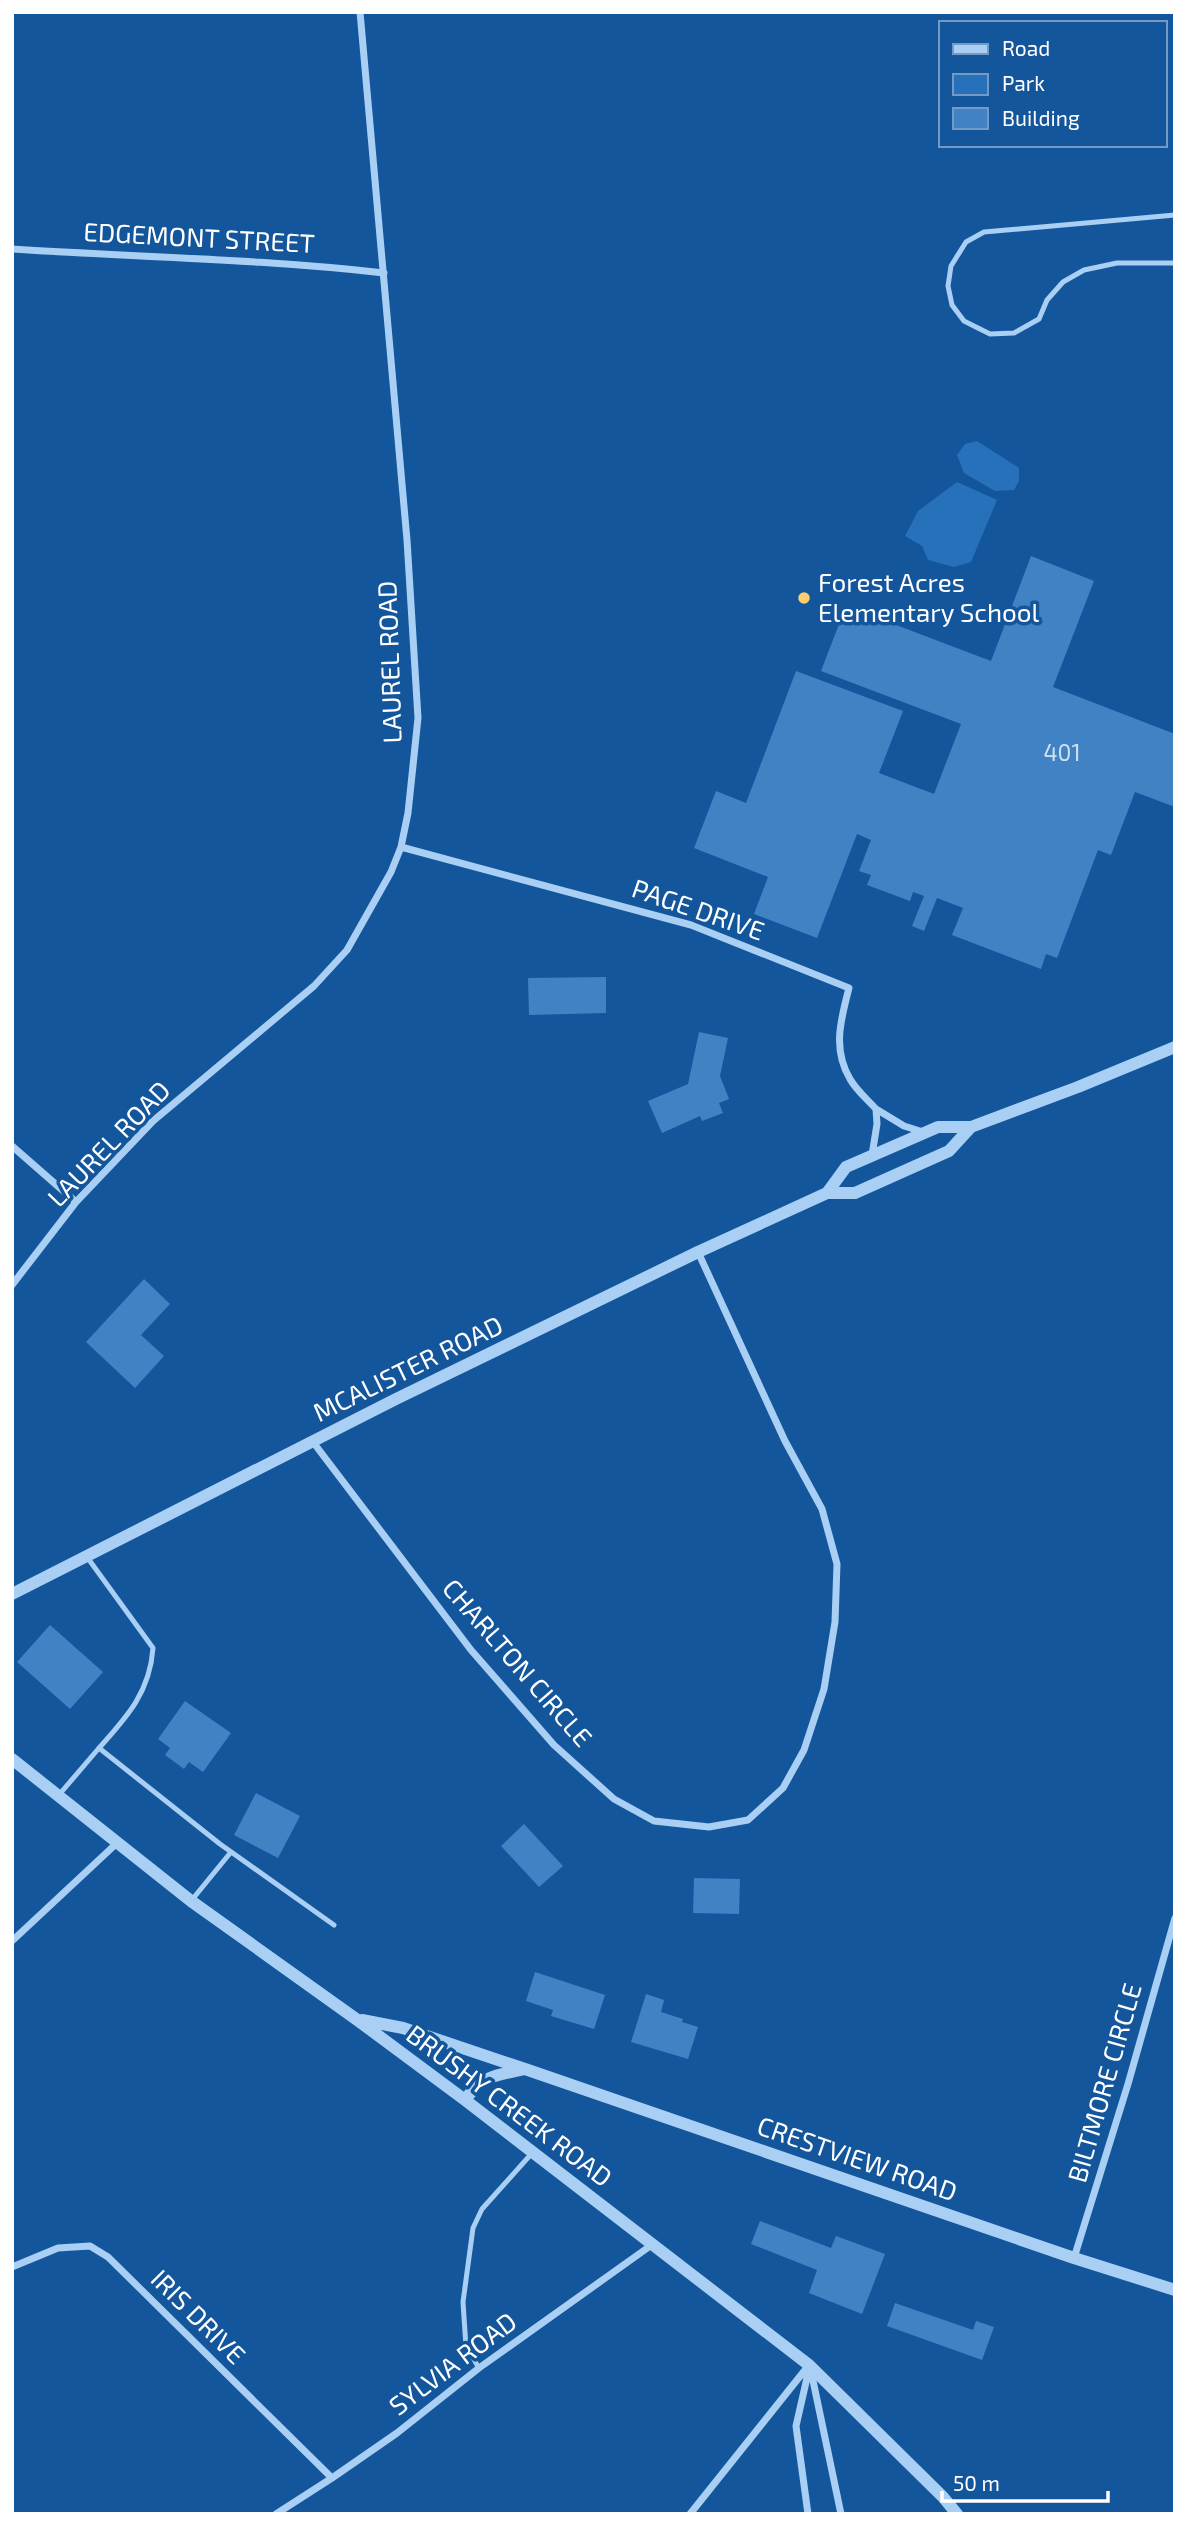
<svg xmlns="http://www.w3.org/2000/svg" width="1187" height="2526" viewBox="0 0 1187 2526" font-family="'Exo 2',sans-serif">
<style>
.green{fill:#2771ba}
.building{fill:#4182c5}
.lines{fill:none;stroke-linecap:round;stroke-linejoin:round}
.service{stroke:#a9cff4;stroke-width:5}
.minor{stroke:#a9cff4;stroke-width:7}
.tertiary{stroke:#a9cff4;stroke-width:12}
.poi-dot{fill:#ffcd6c;stroke:#14569c;stroke-width:2.5}
.labels{text-anchor:middle;stroke-width:7;stroke-linejoin:round;paint-order:stroke}
.number-label{font-size:23px;fill:#d0e0f0}
.street-label{font-size:26px;fill:#fff;stroke:#14569c}
.poi-label{font-size:26px;fill:#fff;stroke:#14569c;text-anchor:start}
</style>
<rect width="100%" height="100%" fill="#14569c"/>
<!-- green -->
<path class="green" d="M977,441l42,27v13l-5,9 -19,1 -31,-18 -7,-18 8,-11z
M957,482l40,18 -26,62 -17,5 -26,-7 -6,-14 -17,-10 13,-25z"/>
<!-- building -->
<path class="building" d="M1031,556l63,25 -41,106 122,47v73l-40,-15 -24,63 -13,-5 -41,108 -11,-4 -5,15 -89,-34 11,-27 -26,-10 -13,33 -12,-5 12,-30 -11,-4 -3,9 -43,-16 4,-10 -12,-4 12,-31 -14,-6 -40,104 -63,-24 14,-37 -74,-29 22,-57 30,12 50,-132 107,40 -24,62 55,21 27,-70 -140,-53 25,-65 145,55z
M606,977v36l-77,2 -1,-37z
M699,1032l29,6 -8,38 9,23 -10,4 4,10 -21,8 -2,-5 -38,17 -14,-32 40,-17z
M144,1279l26,25 -29,31 23,21 -29,32 -49,-46z
M50,1625l53,47 -33,37 -53,-47z
M185,1701l46,32 -28,39 -14,-10 -5,7 -19,-14 5,-7 -12,-9z
M256,1793l44,23 -22,42 -44,-23z
M524,1824l39,42 -24,21 -38,-41z
M694,1878l46,1 -1,35 -46,-1z
M535,1972l70,23 -11,34 -43,-13 2,-6 -27,-9z
M646,1994l18,6 -3,12 22,7 -1,3 16,5 -10,32 -57,-17z
M760,2221l71,27 5,-12 49,18 -23,60 -53,-21 8,-23 -66,-26z
M895,2303l78,27 3,-9 18,6 -12,33 -95,-34z"/>
<g class="lines">
<!-- service -->
<path class="service" d="M1175,215l-191,17 -18,10 -15,24 -3,20 4,19 12,16 26,13 24,-1 25,-14 8,-19 16,-18 21,-12 33,-7h58
M87,1557l66,91c-3,44 -26,69 -54,100l121,96 114,81
M58,1796l41,-48
M191,1901l40,-49
M479,2368l-13,-21 -3,-45 10,-74 9,-19 51,-57"/>
<!-- minor -->
<path class="minor" d="M12,249c124,8 249,10 372,24
M401,847l290,78 158,63c-8,31 -17,61 1,91 6,11 18,21 26,30
M12,1146l64,56
M872,1155l5,-31 -1,-15 28,17 19,6
M12,1285l64,-83 77,-81 161,-135 33,-36 44,-78 10,-25 7,-34 10,-95 -11,-178 -47,-528
M313,1442l158,208 83,95 60,54 40,22 55,6 39,-7 35,-32 21,-38 20,-61 11,-67 2,-58 -15,-55 -37,-68 -87,-189
M12,1941l105,-98
M1074,2258l54,-174 47,-166
M12,2267l46,-19 32,-2 18,11 224,221
M811,2371l30,143
M276,2514l56,-36 65,-45 82,-65 174,-124
M690,2514l119,-149
M808,2514l-12,-88 13,-57"/>
<!-- tertiary -->
<path class="tertiary" d="M971,1127l107,-40 97,-40
M12,1594l384,-195 302,-147 129,-59h28l94,-42 22,-24h-33l-92,40 -19,26
M12,1759l179,142 165,118 109,81 344,265 134,132 14,17
M362,2020l41,8 122,41
M465,2100c17,-25 33,-25 60,-31l549,189 101,32"/>
</g>
<!-- markers -->
<circle class="poi-dot" cx="804" cy="598" r="7"/>
<g class="labels">
<!-- number labels -->
<g class="number-label">
<text x="1062" y="761">401</text>
</g>
<!-- street labels -->
<g class="street-label">
<text transform="translate(199 238) rotate(3)" y="9">EDGEMONT STREET</text>
<text transform="translate(390 662) rotate(-92)" y="9">LAUREL ROAD</text>
<text transform="translate(698 910) rotate(19)" y="9">PAGE DRIVE</text>
<text transform="translate(109 1144) rotate(-46)" y="9">LAUREL ROAD</text>
<text transform="translate(408 1369) rotate(-26)" y="9">MCALISTER ROAD</text>
<text transform="translate(517 1663) rotate(49)" y="9">CHARLTON CIRCLE</text>
<text transform="translate(1105 2083) rotate(-74)" y="9">BILTMORE CIRCLE</text>
<text transform="translate(509 2106) rotate(37)" y="9">BRUSHY CREEK ROAD</text>
<text transform="translate(857 2159) rotate(19)" y="9">CRESTVIEW ROAD</text>
<text transform="translate(198 2317) rotate(45)" y="9">IRIS DRIVE</text>
<text transform="translate(453 2364) rotate(-37)" y="9">SYLVIA ROAD</text>
</g>
<!-- poi labels -->
<g class="poi-label">
<text x="818" y="592">Forest Acres<tspan x="818" dy="30">Elementary School</tspan></text>
</g>
</g>
<!-- border -->
<rect width="1187" height="2526" fill="none" stroke="#ffffff" stroke-width="28"/>
<!-- legend -->
<rect x="939" y="21" width="228" height="126" fill="#14569c" stroke="#729ac4" stroke-width="2"/>
<rect x="953" y="44" width="35" height="10" fill="#a9cff4" stroke="#729ac4" stroke-width="2"/>
<text x="1002" y="56" font-size="21" fill="#ffffff">Road</text>
<rect x="953" y="74" width="35" height="21" fill="#2771ba" stroke="#729ac4" stroke-width="2"/>
<text x="1002" y="91" font-size="21" fill="#ffffff">Park</text>
<rect x="953" y="108" width="35" height="21" fill="#4182c5" stroke="#729ac4" stroke-width="2"/>
<text x="1002" y="126" font-size="21" fill="#ffffff">Building</text>
<!-- scale -->
<path d="M942 2491v10h166v-10" fill="none" stroke="#ffffff" stroke-width="3.5"/>
<text x="953" y="2491" font-size="21" fill="#ffffff" stroke="#14569c" stroke-width="5" paint-order="stroke">50 m</text>
</svg>
